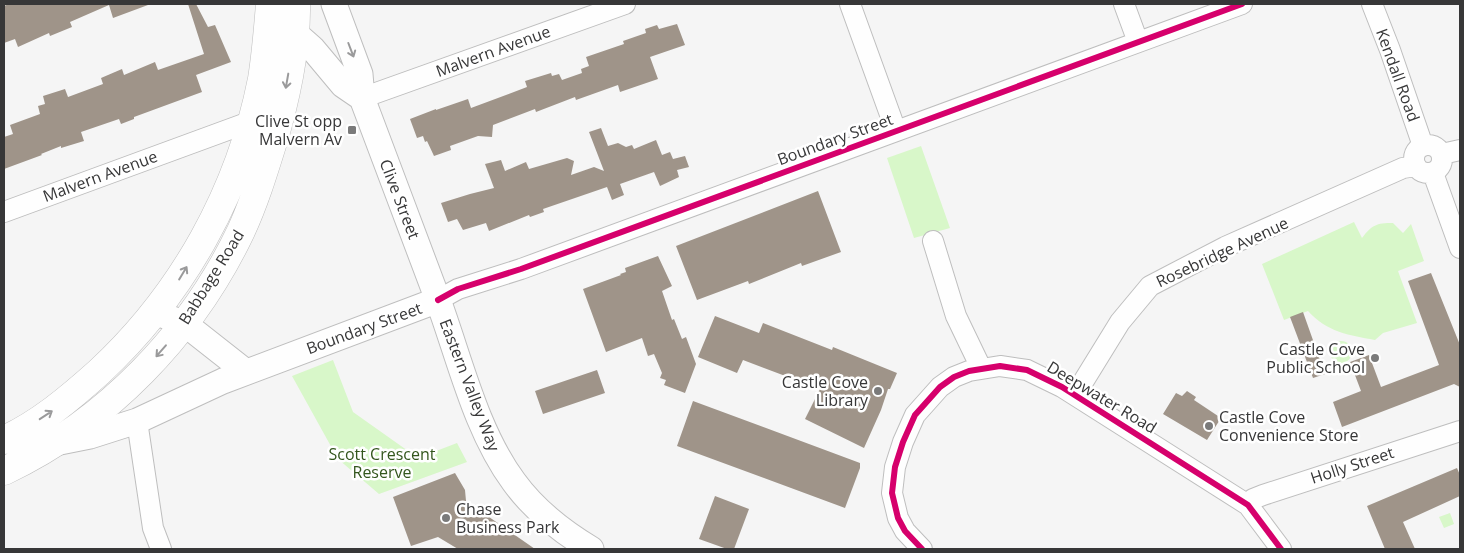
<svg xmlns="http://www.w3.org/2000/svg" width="1464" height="553" viewBox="0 0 1464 553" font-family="'Open Sans',sans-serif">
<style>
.green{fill:#d8f7c9}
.building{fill:#9f9489}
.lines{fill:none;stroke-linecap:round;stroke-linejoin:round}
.minor-casing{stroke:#bebebe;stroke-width:22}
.major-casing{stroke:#bebebe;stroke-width:27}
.highway-casing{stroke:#bebebe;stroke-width:29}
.minor{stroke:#fefefe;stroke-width:20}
.major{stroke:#fefefe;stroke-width:25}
.highway{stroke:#fefefe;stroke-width:28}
.cycleway-casing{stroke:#fff;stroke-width:9}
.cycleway{stroke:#d6006c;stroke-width:6}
.oneway{stroke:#9a9a9b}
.poi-dot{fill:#7a7a7a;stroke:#fff;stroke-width:2}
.labels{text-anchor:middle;stroke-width:5;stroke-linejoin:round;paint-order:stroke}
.street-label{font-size:16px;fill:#373738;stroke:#fff}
.poi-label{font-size:16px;fill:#373738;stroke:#fff;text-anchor:end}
.park-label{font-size:16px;fill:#33561d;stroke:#fff}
</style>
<rect width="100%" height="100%" fill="#f5f5f5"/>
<!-- green -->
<path class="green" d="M921,146l29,82 -36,10 -27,-80z
M1354,222l8,16c10,-13 14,-15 31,-15l10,10 8,-9 13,37 -26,10 19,52 -34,10 -8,7c-27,-5 -48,-8 -67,-29l-24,9 -22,-56z
M1330 352a11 11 0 1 1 22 0a11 11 0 1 1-22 0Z
M333,360l20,52 65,46 39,-15 10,19 -88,32 -41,-35 -46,-83z
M1450,513l4,11 -10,4 -5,-11z"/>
<!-- building -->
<path class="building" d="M9,4h139v1l-35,13 -4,-13 -39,17 2,5 -22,9 -1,-3 -31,14 -3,-8 -11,4v-37z
M188,4h8l12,23 7,-2 16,37 -35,13 6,17 -68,25v2l-13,5 -2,-5 -38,13 3,9 -23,7v-2l-20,8 1,1 -38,14v-32l9,-3 -3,-9 30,-11 -2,-8 7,-2 -2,-8 22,-7 3,8 35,-13 -2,-6 21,-9 2,6 31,-13 3,8 46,-16z
M677,24l8,21 -35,12 8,22 -38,13 -2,-7 -42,15 -1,-3 -39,15 -1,-3 -42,16 -1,12 -14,-1 -28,10 1,4 -17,6 -7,-15 -2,1 -2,-6 -6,2 -7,-19 26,-10v1l32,-11 3,9 56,-21 -2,-6 26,-8 1,3 7,-2 3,6 20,-7 -1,-4 8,-3 -3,-9 38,-13 -1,-3 23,-8 -1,-4 12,-4 2,4z
M601,128l7,18 10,-3 8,4 6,-2 2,4 22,-9 6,15 8,-3 3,7 12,-3 4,11 -12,3 2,7 -19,9 -6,-14 -34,12 4,11 -12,5 -5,-13 -64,22 1,3 -14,5 -1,-2 -40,16 -3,-8 -23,7 -6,-11 -9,3 -7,-19 29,-9 24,-6 -9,-24 16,-4 4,11 21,-9 3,7 38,-11 7,3 -3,14 23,-8 10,4 -15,-39z
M818,191l23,61 -39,14 -1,-3 -52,21 -1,-3 -51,19 -21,-54z
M658,256l14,30 -10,5 10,29 2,-1 8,20 4,-2 10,27 -11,29 -21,-8 2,-5 -6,-2 2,-5 -8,-19 -6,2 -6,-18 -36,14 -23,-63 38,-14 -1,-1 6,-2 -1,-4z
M1431,273l29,72v42l-6,-3 -112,43 -9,-25 28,-11 -11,-29 19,-7 12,32 58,-22 -31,-84z
M1303,312l22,62 -12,4 -23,-61z
M715,316l44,17 4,-10 69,27 1,-3 64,26 -7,16h-2l-7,21 -17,38 -59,-29 15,-30 -77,-29 -6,13 -39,-16z
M597,370l8,23 -62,21 -8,-23z
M1187,391l9,6 -2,3 27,18 -14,22 -44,-26 13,-21 6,3z
M693,401l167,62v5l-15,40 -168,-62z
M1457,468l3,7v21l-57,26 12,27h-30l-18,-43z
M455,473l10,17 1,11 69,48h-77l-20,-12 -27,9 -18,-49z
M715,496l34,13 -15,40h-7l-28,-10z"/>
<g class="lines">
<!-- minor casing -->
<g class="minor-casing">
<path id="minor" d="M850,4l46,127
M1124,4l14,38
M1372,4l18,46 33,96
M362,98l263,-94
M1414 159a14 14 0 1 1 28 0a14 14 0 1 1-28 0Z
M1442,154l18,-4
M1433,173l27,75
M4,212l248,-91
M933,241l23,75 25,52
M438,300l20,-11 63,-20 721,-265
M1075,395l45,-73 30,-36 75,-39 178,-79 13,-2
M137,421l16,107 8,21
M1248,505l5,-6 10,-4 197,-64
M922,549l-17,-18 -7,-13 -6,-25 3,-26 8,-25 12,-27 25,-28 14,-10 15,-6 31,-5 27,4 35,17 186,118 33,44"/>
</g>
<!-- major casing -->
<g class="major-casing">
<path id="major" d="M334,4l26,70 2,24c25,67 51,135 76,202 22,60 38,131 76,182 21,29 47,49 77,67
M284,21l11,12 17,15 31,37 19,13
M155,312l30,12 61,48
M55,443l35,-7 47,-15 86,-40 215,-81"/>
</g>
<!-- highway casing -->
<g class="highway-casing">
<path id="highway" d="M4,440c35,-16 66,-42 95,-68 84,-78 141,-181 163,-293 4,-25 6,-50 8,-75
M4,471c103,-49 188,-137 237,-240 13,-28 22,-57 31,-86 13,-42 25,-97 24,-141"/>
</g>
<!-- minor -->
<use href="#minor" class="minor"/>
<!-- major -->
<use href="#major" class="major"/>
<!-- highway -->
<use href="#highway" class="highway"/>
<!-- cycleway casing -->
<g class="cycleway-casing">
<path id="cycleway" d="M438,300l20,-11 63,-20 721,-265
M922,549l-17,-18 -7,-13 -6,-25 3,-26 8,-25 12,-27 25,-28 14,-10 15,-6 31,-5 27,4 35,17 186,118 33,44"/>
</g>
<!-- cycleway -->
<use href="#cycleway" class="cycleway"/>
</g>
<!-- one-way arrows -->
<defs><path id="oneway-shaft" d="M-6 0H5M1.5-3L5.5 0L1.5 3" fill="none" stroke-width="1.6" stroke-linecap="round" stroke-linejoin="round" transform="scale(1.25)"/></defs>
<g class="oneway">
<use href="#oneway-shaft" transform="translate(351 50) rotate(69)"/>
<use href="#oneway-shaft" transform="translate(287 81) rotate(100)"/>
<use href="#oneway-shaft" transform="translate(183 273) rotate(-59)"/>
<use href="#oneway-shaft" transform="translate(161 351) rotate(131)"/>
<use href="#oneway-shaft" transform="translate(46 415) rotate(-33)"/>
</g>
<!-- markers -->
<g class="poi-dot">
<rect x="347" y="125" width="10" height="10" rx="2.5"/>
<circle cx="1375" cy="358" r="5"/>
<circle cx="878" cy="391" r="5"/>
<circle cx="1209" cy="426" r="5"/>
<circle cx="446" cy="518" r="5"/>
</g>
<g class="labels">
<!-- street labels -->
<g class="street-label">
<text transform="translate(493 51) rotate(-20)" y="6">Malvern Avenue</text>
<text transform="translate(1398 75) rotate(70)" y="6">Kendall Road</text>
<text transform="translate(835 139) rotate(-20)" y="6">Boundary Street</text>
<text transform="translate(100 176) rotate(-20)" y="6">Malvern Avenue</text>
<text transform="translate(400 199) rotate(69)" y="6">Clive Street</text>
<text transform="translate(1222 252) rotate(-25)" y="6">Rosebridge Avenue</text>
<text transform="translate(211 277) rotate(-58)" y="6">Babbage Road</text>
<text transform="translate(364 328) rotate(-20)" y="6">Boundary Street</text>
<text transform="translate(470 385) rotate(69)" y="6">Eastern Valley Way</text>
<text transform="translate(1102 397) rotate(31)" y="6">Deepwater Road</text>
<text transform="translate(1352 465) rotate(-18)" y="6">Holly Street</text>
</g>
<!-- poi labels -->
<g class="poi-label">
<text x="342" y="127">Clive St opp<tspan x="342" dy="18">Malvern Av</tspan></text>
<text x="1365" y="355">Castle Cove<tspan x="1365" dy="18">Public School</tspan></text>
<text x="868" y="388">Castle Cove<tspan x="868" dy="18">Library</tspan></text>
<text x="1219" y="423" text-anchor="start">Castle Cove<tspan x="1219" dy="18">Convenience Store</tspan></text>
<text x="456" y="515" text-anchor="start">Chase<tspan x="456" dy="18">Business Park</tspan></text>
</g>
<!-- park labels -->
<g class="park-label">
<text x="382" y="460">Scott Crescent<tspan x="382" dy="18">Reserve</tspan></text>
</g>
</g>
<!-- border -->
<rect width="1464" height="553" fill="none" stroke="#373738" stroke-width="10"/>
</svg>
